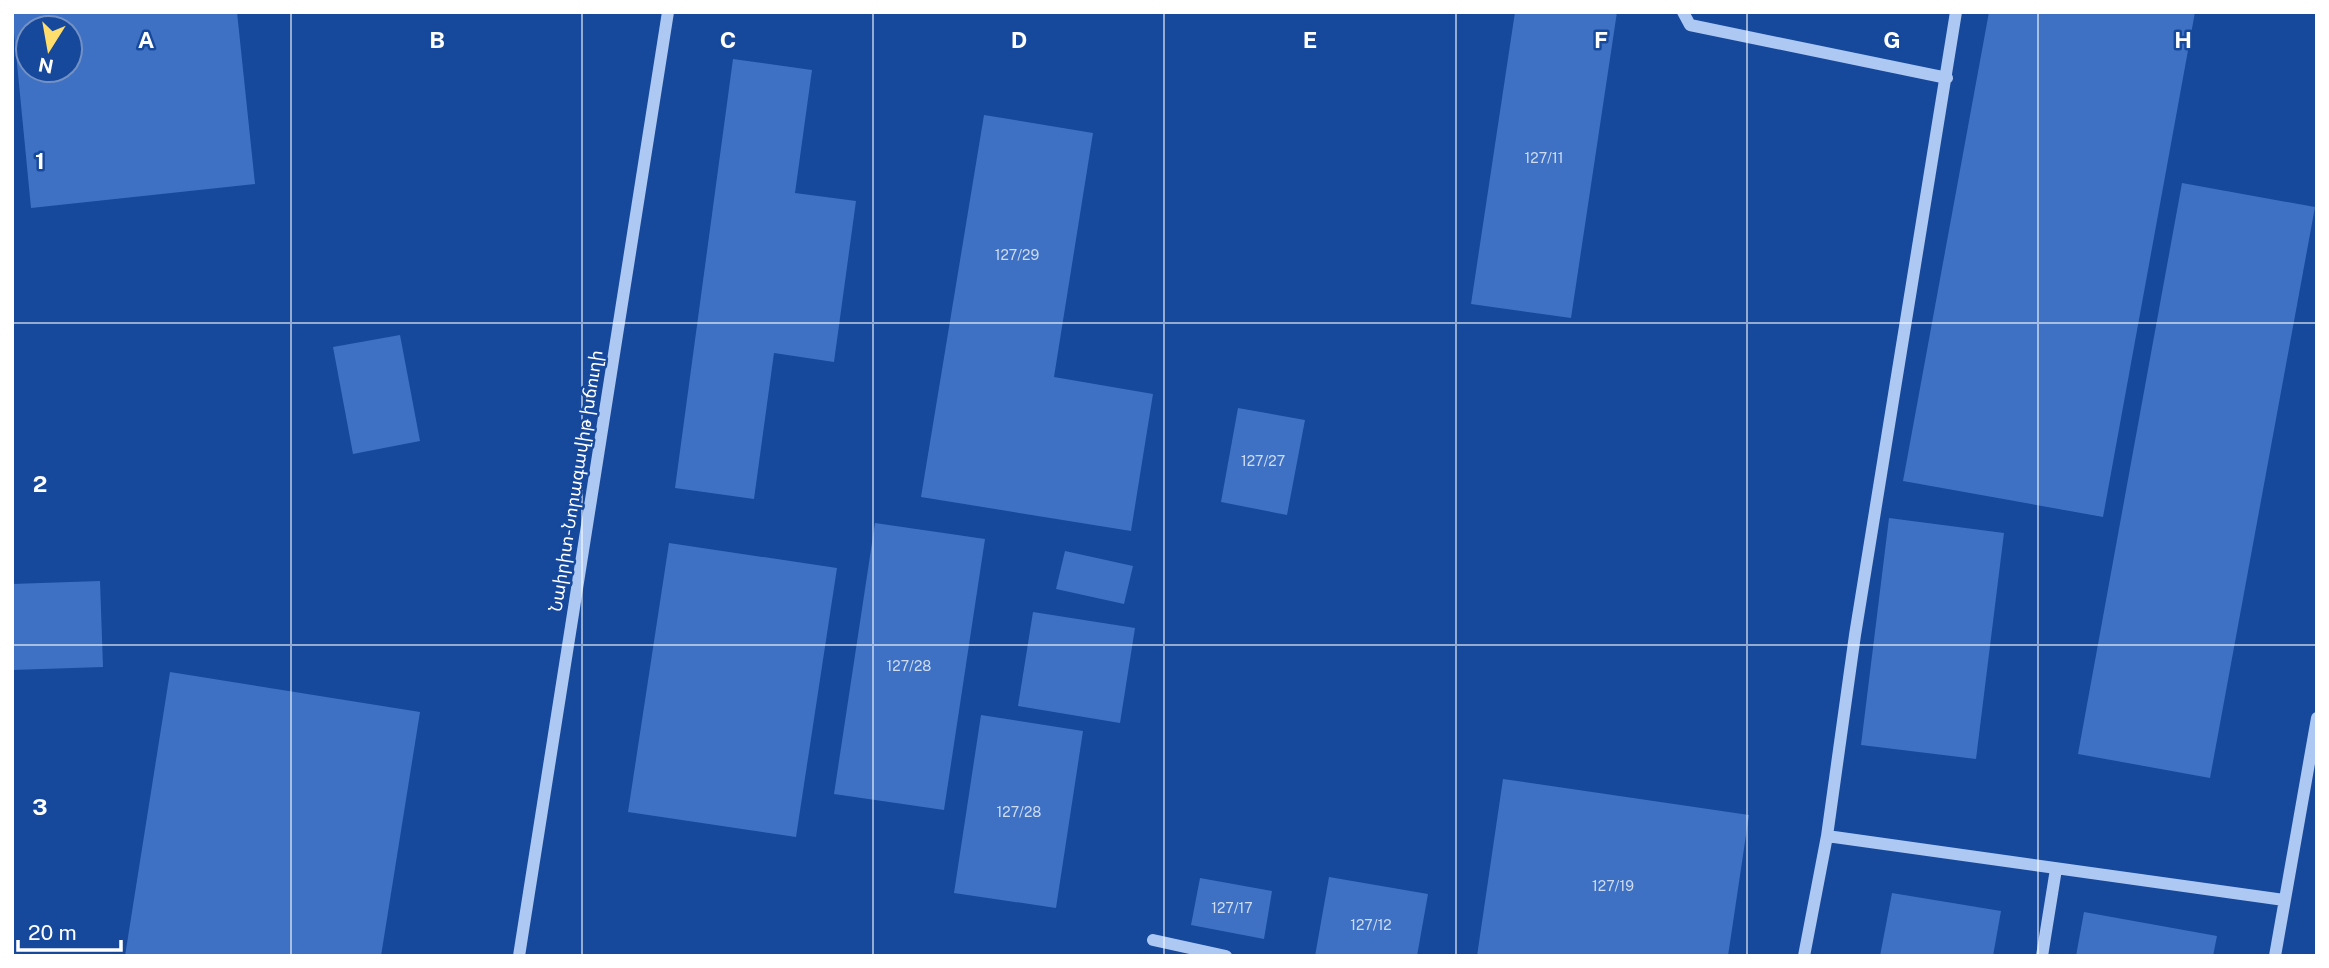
<svg xmlns="http://www.w3.org/2000/svg" width="2329" height="968" viewBox="0 0 2329 968" font-family="'Public Sans','Noto Sans Armenian',sans-serif">
<style>
.building{fill:#3e71c3;fill-rule:evenodd}
.lines{fill:none;stroke-linecap:round;stroke-linejoin:round}
.minor{stroke:#acc8f3;stroke-width:12}
.grid{fill:none;stroke:#fff;stroke-width:2;stroke-opacity:0.55}
.labels{text-anchor:middle;stroke-width:5;stroke-linejoin:round;paint-order:stroke}
.number-label{font-size:14px;fill:#cfdcf0}
.street-label{font-size:18px;fill:#fff;stroke:#16489c}
.grid-label{font-size:23px;text-anchor:middle;font-weight:bold;fill:#fff;stroke:#16489c;stroke-width:5;stroke-linejoin:round;paint-order:stroke}
</style>
<rect width="100%" height="100%" fill="#16489c"/>
<!-- building -->
<path class="building" d="M12,12h225l18,172 -224,24zM28,28h42v42h-42z
M1515,12h102l-46,306 -100,-14z
M1989,12h206l-92,505 -200,-36z
M733,59l79,11 -17,123 61,8 -22,161 -60,-9 -20,146 -79,-11z
M984,115l109,18 -39,244 99,17 -22,137 -210,-34z
M2182,183l133,24 -105,571 -132,-24z
M400,335l20,106 -67,13 -20,-107z
M1238,408l67,12 -18,95 -66,-13z
M1889,518l115,15 -28,226 -115,-14z
M875,523l110,16 -41,271 -110,-16z
M669,543l168,25 -41,269 -168,-25z
M1065,551l68,15 -9,38 -68,-15z
M100,581l3,86 -91,3v-86z
M1033,612l102,16 -15,95 -102,-17z
M170,672l250,40 -39,244h-256z
M981,715l102,16 -27,177 -102,-15z
M1503,779l246,36 -21,141h-251z
M1329,877l99,17 -11,62h-102z
M1200,878l72,13 -8,48 -73,-14z
M1892,893l109,18 -8,45h-113z
M2084,912l133,24 -4,20h-137z"/>
<g class="lines">
<!-- minor -->
<path class="minor" d="M1683,12l7,13 257,53
M1827,836l28,-201 101,-623
M1153,940l73,16
M519,956l149,-944
M1804,956l23,-120 457,64
M2042,956l14,-87
M2275,956l42,-238"/>
</g>
<!-- grid -->
<path class="grid" d="M291,12v944M582,12v944M873,12v944M1164,12v944M1456,12v944M1747,12v944M2038,12v944M12,323h2305M12,645h2305"/>
<g class="labels">
<!-- number labels -->
<g class="number-label">
<text x="1544" y="163">127/11</text>
<text x="1017" y="260">127/29</text>
<text x="1263" y="466">127/27</text>
<text x="909" y="671">127/28</text>
<text x="1019" y="817">127/28</text>
<text x="1613" y="891">127/19</text>
<text x="1232" y="913">127/17</text>
<text x="1371" y="930">127/12</text>
</g>
<!-- street labels -->
<g class="street-label">
<text transform="translate(576 481) rotate(-81)" y="6">Նաիրիտ-Նորագավիթ խճուղի</text>
</g>
</g>
<g class="grid-label">
<text x="146" y="48">A</text>
<text x="437" y="48">B</text>
<text x="728" y="48">C</text>
<text x="1019" y="48">D</text>
<text x="1310" y="48">E</text>
<text x="1601" y="48">F</text>
<text x="1892" y="48">G</text>
<text x="2183" y="48">H</text>
<text x="40" y="169">1</text>
<text x="40" y="492">2</text>
<text x="40" y="815">3</text>
</g>
<!-- border -->
<rect width="2329" height="968" fill="none" stroke="#ffffff" stroke-width="28"/>
<!-- north arrow -->
<g transform="translate(49 49) rotate(191)"><circle r="33" fill="#16489c" stroke="#7391c4" stroke-width="2"/>
<path d="M0-5L12 26L0 18L-12 26Z" fill="#ffde6e"/>
<text y="-10" font-size="19" font-weight="bold" text-anchor="middle" fill="#ffffff">N</text>
</g>
<!-- scale -->
<path d="M18 940v10h103v-10" fill="none" stroke="#ffffff" stroke-width="3.5"/>
<text x="28" y="940" font-size="21" fill="#ffffff" stroke="#16489c" stroke-width="5" paint-order="stroke">20 m</text>
</svg>
